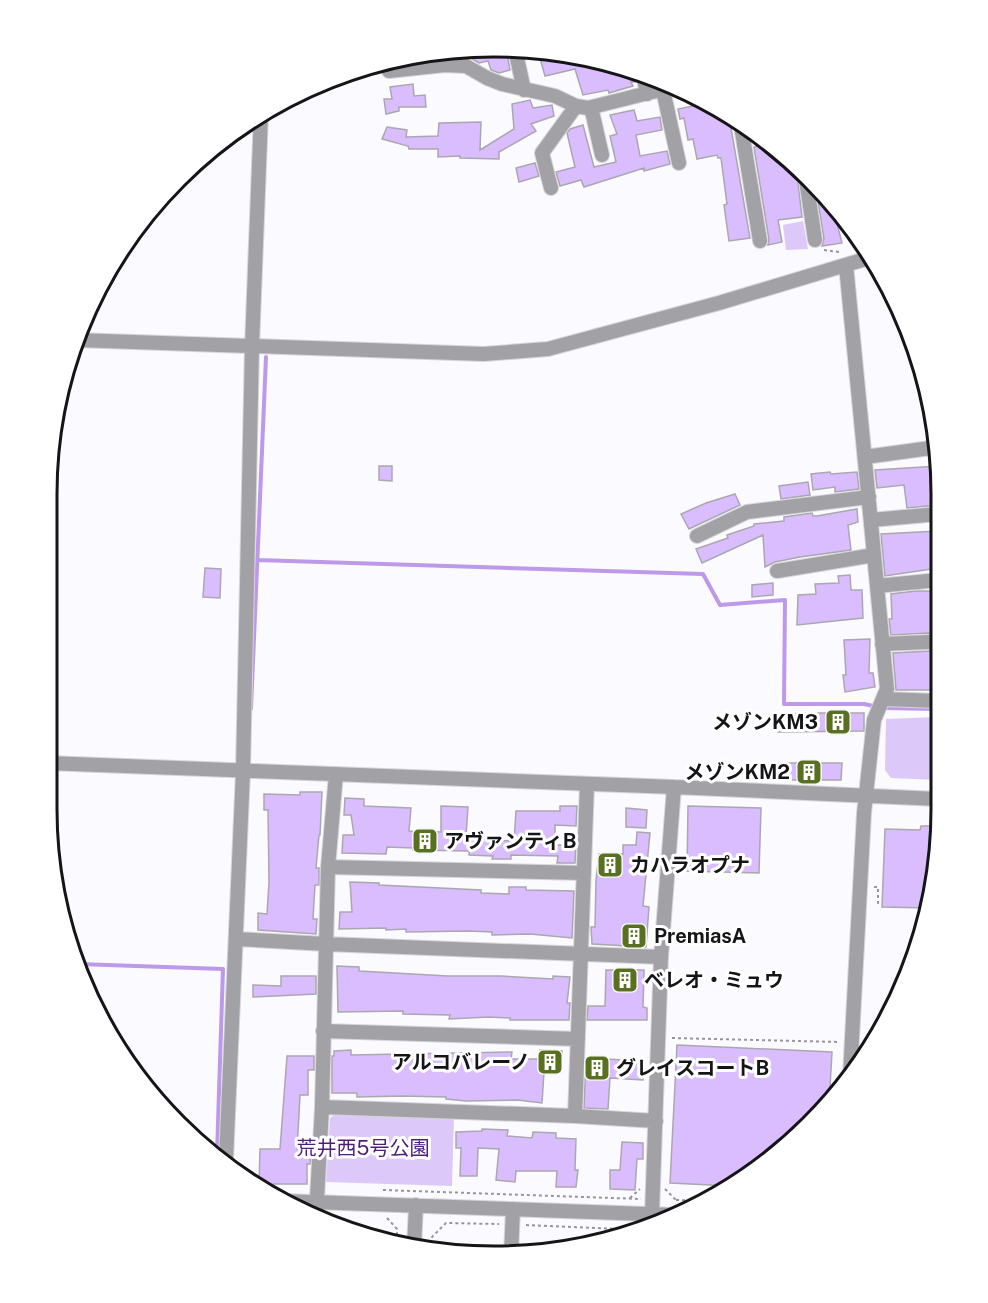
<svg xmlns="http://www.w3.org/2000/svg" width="988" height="1303" viewBox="0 0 988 1303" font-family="'Public Sans','Noto Sans JP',sans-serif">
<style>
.green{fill:#ddc8fa}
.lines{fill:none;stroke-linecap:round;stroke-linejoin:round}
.stream{stroke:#bc99e9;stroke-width:4}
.building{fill:#d9bdff;stroke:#aaa7b0;stroke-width:1.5}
.minor-casing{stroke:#d6d5d9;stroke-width:16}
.path{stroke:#969598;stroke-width:2;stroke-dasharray:3 3;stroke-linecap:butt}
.minor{stroke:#a2a1a5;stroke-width:14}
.labels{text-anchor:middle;stroke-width:6;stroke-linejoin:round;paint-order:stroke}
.poi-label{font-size:20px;font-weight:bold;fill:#151417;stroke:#fff;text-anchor:start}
.park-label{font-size:20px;fill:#4e1d79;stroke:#fff}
.rim{fill:none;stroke:#151417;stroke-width:3}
</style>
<rect width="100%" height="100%" fill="#fbfafe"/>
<!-- green -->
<path class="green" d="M803,221l5,28 -22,1 -3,-25z
M938,717v63l-47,-2 -6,-8 1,-51z
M338,1112l116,5 -2,69 -126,-4 4,-64z"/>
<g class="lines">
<!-- stream -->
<path class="stream" d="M257,560l446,14 17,31 65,-5 -1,104h80l19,4 55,1
M251,709l15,-352
M78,964l145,5 -6,185"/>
</g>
<!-- building -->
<path class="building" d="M494,46l12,2 4,22 -11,3 -8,-3 -3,-9 -9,2 -8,-5 -2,-9z
M538,51l43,4 54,16v11h-4l2,4 -24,7 -1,-3 -25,5 -8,-26 -30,7z
M413,84l1,12 11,-1 1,12h-27v4l-13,3 -2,-15h8l-2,-12z
M530,100l3,8 19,-3 2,11 -23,8 5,7 -37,21v7l-39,-1v-2l-22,1v-8h-29l-1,-3 -26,-7 5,-12 20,3 -1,7 32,-1 1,-13 42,-1 -1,28 34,-21 -2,-25z
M707,103l36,20 -12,5 19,110 -21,3 -5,-36 3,-1 -6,-46h-3l-1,-3 -20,4 -4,-20 -5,1 -4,-22 -4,1 -2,-10z
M634,110l3,11 23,-4 2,13 -26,5 4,21 27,-5 3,13 -26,7v-3l-60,19 -3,-7 -21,6 -4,-14 19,-5 -8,-34 3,-4 13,-4 11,42 22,-5 -6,-26 7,-2 -7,-19z
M769,144l27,22 6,51 -24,3 4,22 -14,3 1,-5 -15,-93z
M535,163l4,13 -20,6 -3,-14z
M828,199l4,5 10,39 -20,3 2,-7 -6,-38z
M379,466h13v15l-13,-1z
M938,466v39l-31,3 -3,-23 -27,3 -2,-18z
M830,472l1,2 26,-2 2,17 -24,3v-5l-22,3 -2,-16z
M808,482l2,13 -29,4 -2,-13z
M735,494l5,11 -51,24 -8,-15 25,-11z
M857,509l1,13 -10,3 3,25 -51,7 -25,5 -10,5 -2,-32 -61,28 -6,-14 32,-11 -1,-3 27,-9v-2l30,-3v-4l28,-4 1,3h4z
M938,531v37l-53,8 -4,-42z
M205,568l16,1 -1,29 -17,-1z
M850,575l1,15h11l1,28 -66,7 1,-30 18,-1 -1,-10 24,-1 -1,-7z
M773,583v12l-21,2v-12z
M916,591h22l-2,46 -7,-4 -38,2 -2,-16h3l-1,-25z
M870,639l-1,34h4l2,14 -30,5 -2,-17h3l-2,-35z
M936,647l2,43h-42l-3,-37 36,-2z
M812,713h52v18l-86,1 1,-18z
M777,763h65l-1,17h-65z
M300,792h22l-2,43h-1l-3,33h3v17h-4l-2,34h4l-1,15 -58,-4v-17l9,1 2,-32 -1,-72h-4v-16l36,1z
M345,798l19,1v7l47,2 -2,23 32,1v-26l27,1 -2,29 23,1v3l25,1 2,-30h44v-5h17l-1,20 -21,-1v20h21l-1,18h-18l1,-7 -47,-1v4h-19l1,-3 -24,-1v-4l-56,-1v-2l-26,-1 -1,7 -44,-1 1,-18h11l-3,-20h-7z
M688,806l73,2 -2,65 -72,-2z
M626,808l21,2 -1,18 -20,-1z
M921,826h17v41l-10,41 -46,-1 3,-78 35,1z
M637,832l13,1 -7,73 6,1 -3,40 -54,-3 -1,-17h4l1,-47 3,-26h24v-9h13z
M350,882l29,1v2l102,5v3l28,1v-7h17v3l48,1 -2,47 -42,-4 -38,1v-3l-23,-1 -63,1v-3l-20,1v-2l-47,1 1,-17h12z
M337,966l22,1v4l89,5h53l52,3v-3l17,1 -3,26h3l-1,17h-59v-2l-21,-1 -40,2 1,-4 -47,-1v-3l-65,1z
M606,970h38l-1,37 4,1v12h-60l1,-14h17z
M281,976h35v18l-63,3v-12l28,1z
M677,1045l155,7 -3,53 -70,62h-11v10l-16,9 -62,-3z
M351,1050v5l161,-3 -1,7h29v-9l22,1 -1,21h-17l-2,31 -25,-3 -51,1 -20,-2v-2l-43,-1 -46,1v-4h-25v-37h2v-5z
M287,1056h27v14h-6v25h-8l-1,19 -2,35 14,1 -1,14h-3v20h-48l1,-35h20z
M586,1058l58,3 -1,19 -33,-2 -2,31 -24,-1z
M482,1129l26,1 -1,6 25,2 1,-6 23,1v5l20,1 -1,31h3l-2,17h-20l1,-16h-41l-1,11 -19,-2 3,-31 -21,-1 -1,28h-17l1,-28h-5v-16l26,-1z
M622,1142l21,1v16h-6l-2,31 -25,-1v-19h10z"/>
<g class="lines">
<!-- minor casing -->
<g class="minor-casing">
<path id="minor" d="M515,49l9,41
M389,61v10l56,-6 21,1 21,12 15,6 53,12 21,10 12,2 88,-22
M643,74l4,20
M663,90l16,73
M591,107l11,48
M753,130l-11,2 18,109
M805,173l10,67
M551,188l-9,-35 34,-47
M846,265l41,424 -13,31 -10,93 -14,263
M76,340l408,14 64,-5 171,-46 153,-46
M865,457l73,-10
M871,520l67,-6
M697,536l50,-24 122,-15
M777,571l97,-16
M877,586l61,-6
M882,644l47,-2
M884,699l54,2
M47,763l627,24 264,12
M336,774l-8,93 -6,240 253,9 81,5
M328,867l256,6
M236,939l90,5 335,13
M323,1031l255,8
M575,1116l12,-332
M226,1160l17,-389 9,-425 9,-232
M284,1201l391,14
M652,1214l9,-257 13,-170
M316,1217l6,-110
M414,1248l2,-43
M511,1255l2,-46"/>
</g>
<!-- path -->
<path class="path" d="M824,250l15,2
M874,887h4v16l3,1
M672,1038l168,4
M865,1043l8,1
M838,1094v-10
M266,1189h12
M665,1189l11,11
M383,1190l258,9
M630,1198l10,-9
M676,1200l26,1
M387,1218l10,11v16
M526,1225l117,5
M429,1249l1,-10 16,-16 53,1"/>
<!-- minor -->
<use href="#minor" class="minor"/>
</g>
<!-- icons -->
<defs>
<g id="building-square" transform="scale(1.35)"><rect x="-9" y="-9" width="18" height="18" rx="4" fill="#597020" stroke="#fff"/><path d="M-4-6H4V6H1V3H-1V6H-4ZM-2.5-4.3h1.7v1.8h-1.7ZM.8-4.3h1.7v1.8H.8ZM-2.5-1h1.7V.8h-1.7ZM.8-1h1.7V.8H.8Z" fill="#fff"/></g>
</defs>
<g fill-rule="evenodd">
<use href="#building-square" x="838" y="722"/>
<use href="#building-square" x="809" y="772"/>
<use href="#building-square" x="425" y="841"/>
<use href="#building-square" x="610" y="865"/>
<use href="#building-square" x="634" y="936"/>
<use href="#building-square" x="625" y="980"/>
<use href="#building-square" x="550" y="1062"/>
<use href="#building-square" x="597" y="1068"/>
</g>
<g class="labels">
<!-- poi labels -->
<g class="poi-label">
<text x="818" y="729" text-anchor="end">メゾンKM3</text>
<text x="790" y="779" text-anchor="end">メゾンKM2</text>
<text x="444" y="848">アヴァンティB</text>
<text x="630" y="872">カハラオプナ</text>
<text x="654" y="943">PremiasA</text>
<text x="644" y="987">ベレオ・ミュウ</text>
<text x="530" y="1069" text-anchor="end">アルコバレーノ</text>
<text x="616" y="1075">グレイスコートB</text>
</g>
<!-- park labels -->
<g class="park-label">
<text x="363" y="1155">荒井西5号公園</text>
</g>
</g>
<!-- crop -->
<path d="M0 0H988V1303H0ZM494 57H494A437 437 0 0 1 931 494V809A437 437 0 0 1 494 1246H494A437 437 0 0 1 57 809V494A437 437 0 0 1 494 57Z" fill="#fff" fill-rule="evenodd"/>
<path class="rim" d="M494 57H494A437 437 0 0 1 931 494V809A437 437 0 0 1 494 1246H494A437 437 0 0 1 57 809V494A437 437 0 0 1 494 57Z"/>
</svg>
